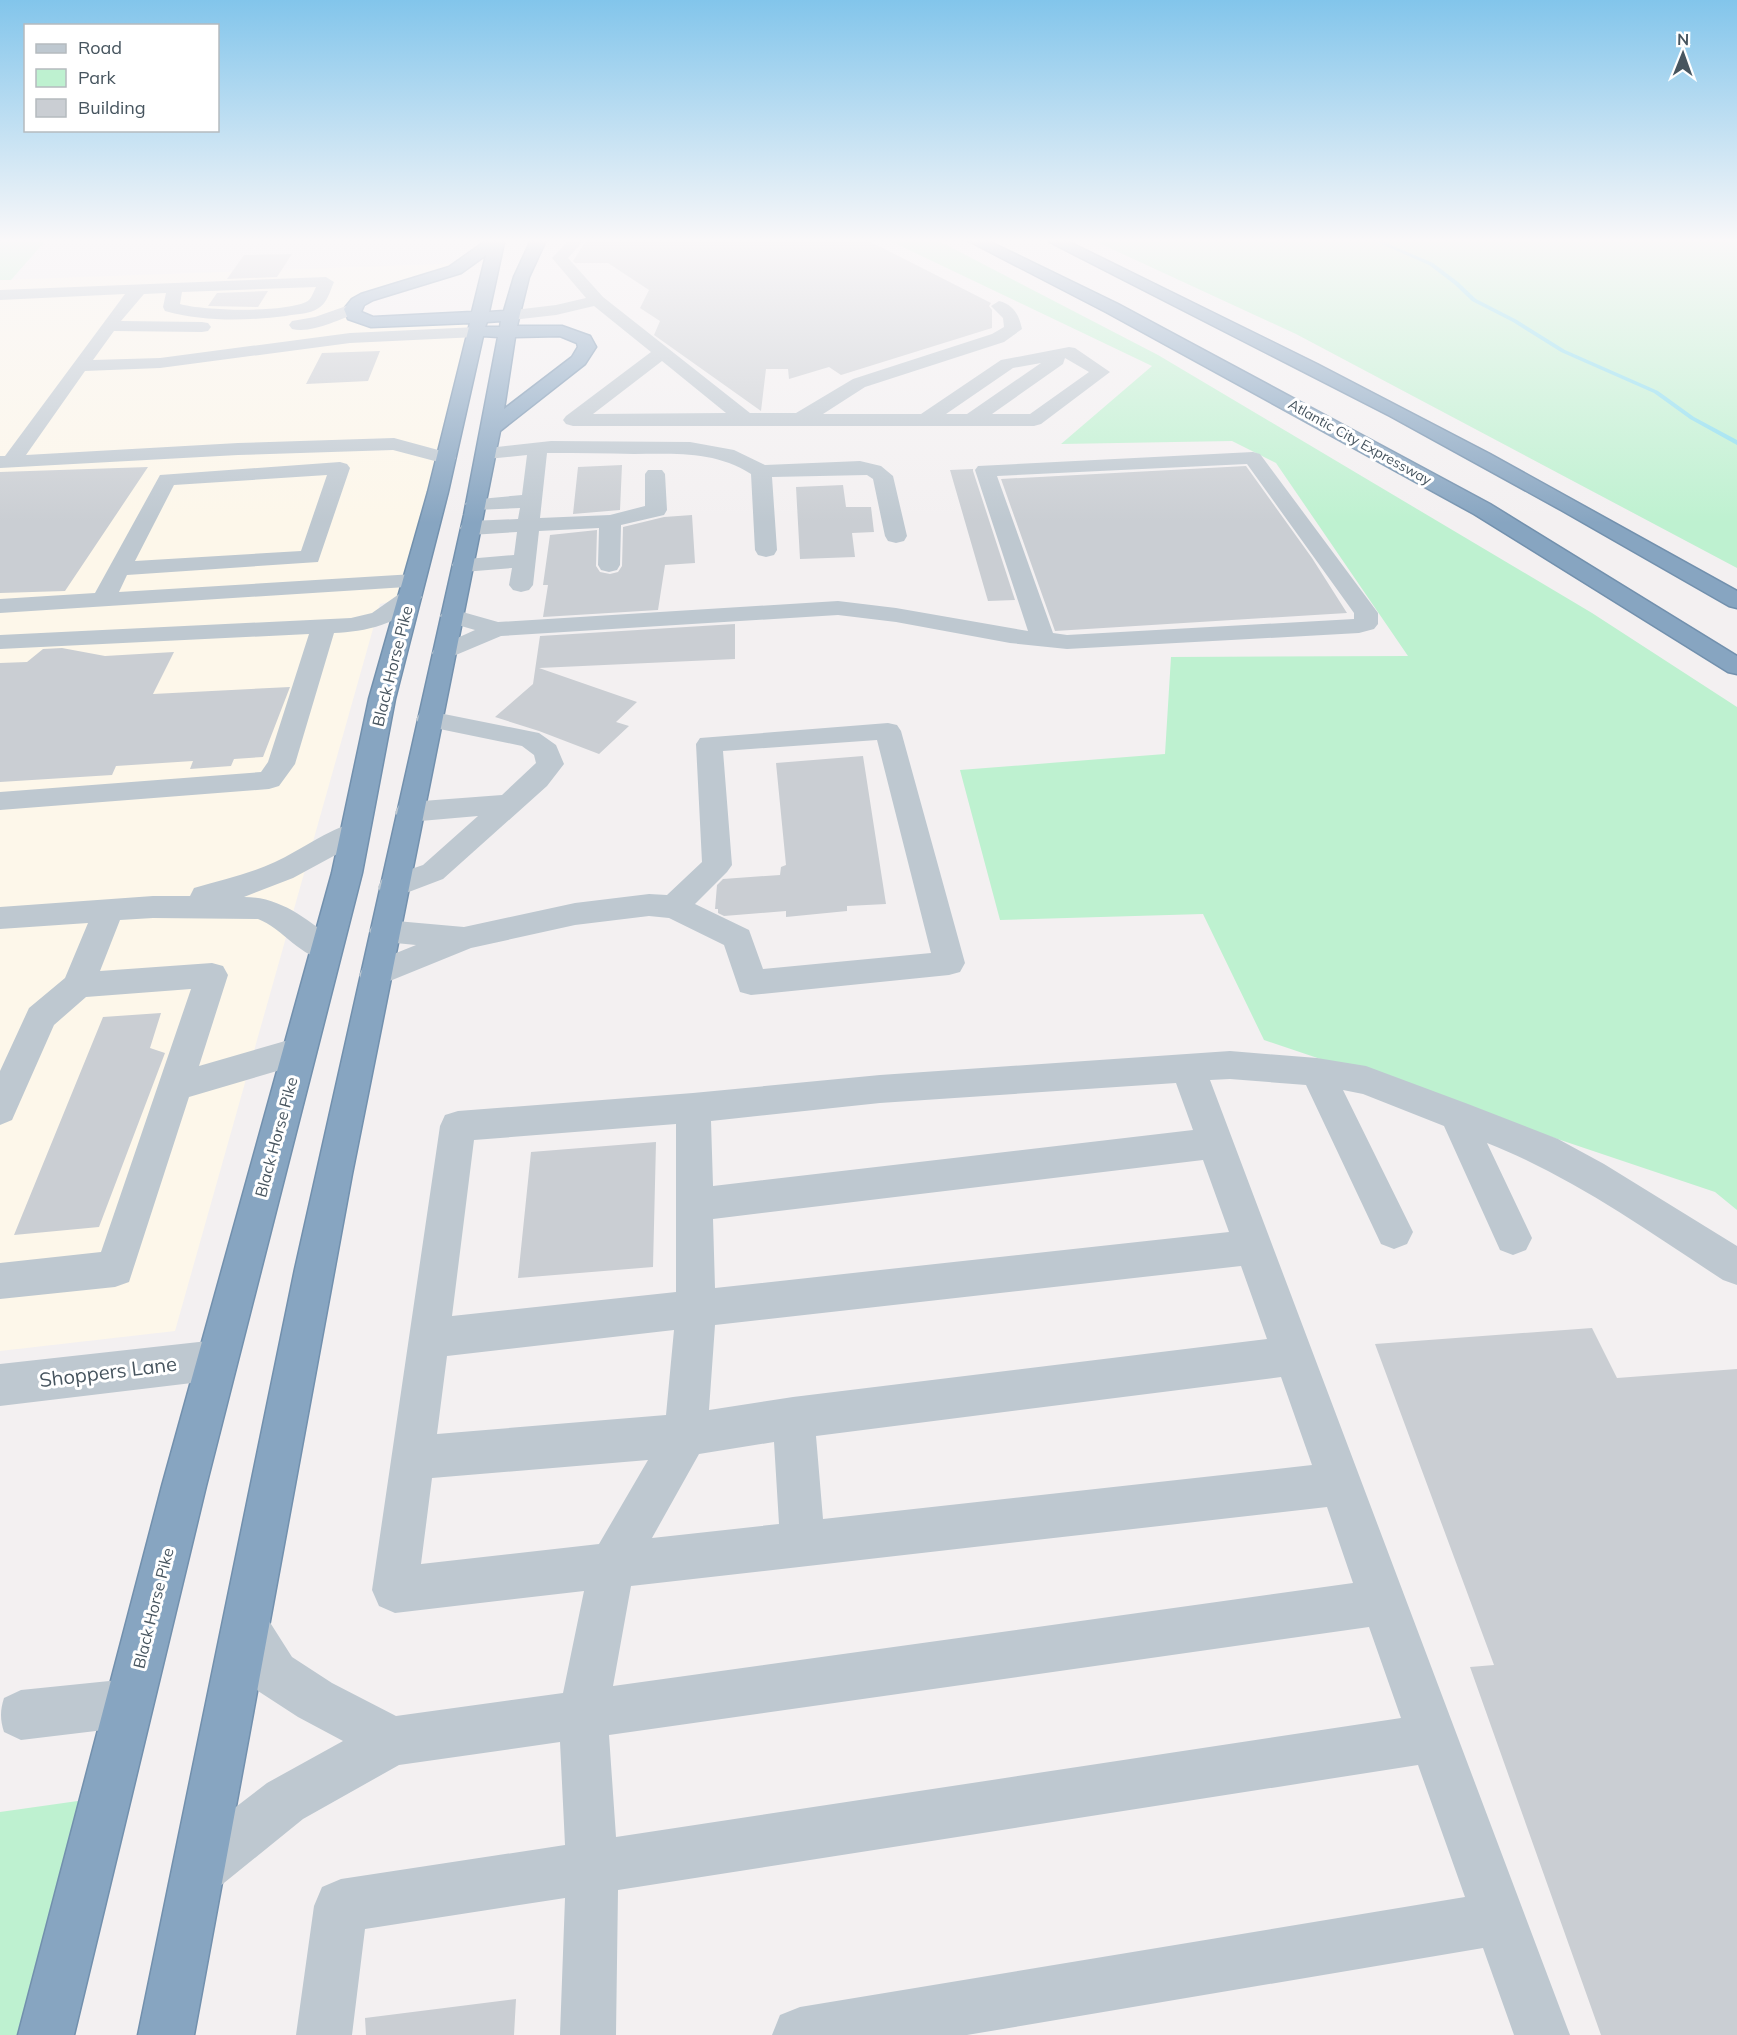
<svg xmlns="http://www.w3.org/2000/svg" width="1737" height="2035" viewBox="0 0 1737 2035" font-family="Mulish,sans-serif">
<style>
.commercial{fill:#fdf7ea}
.green{fill:#bef1d0}
.lines{fill:none;stroke-linecap:round;stroke-linejoin:round}
.stream{fill:#8adef0;fill-rule:evenodd}
.building{fill:#caced3}
.highway-casing{stroke:#7290ad;stroke-width:3}
.minor{fill:#bec8d0;fill-rule:evenodd}
.highway{fill:#87a5c1;fill-rule:evenodd}
.labels{text-anchor:middle;stroke-width:6;stroke-linejoin:round;paint-order:stroke}
.far-street-label{font-size:14px;fill:#47555f;stroke:#fff}
.street-label{font-size:16px;fill:#47555f;stroke:#fff}
.near-street-label{font-size:20px;fill:#47555f;stroke:#fff}
</style>
<rect width="100%" height="100%" fill="#f3f0f1"/>
<!-- commercial -->
<path class="commercial" d="M469,263l-81,27 -36,19 19,13 110,-6 -71,281 -30,7 -205,727 -175,20v-1071z"/>
<!-- green -->
<path class="green" d="M0,238h48l-37,42h-11z
M884,238h49l225,117 434,258 145,94v503l-22,-18 -451,-152 -61,-126 -203,6 -40,-150 205,-16 6,-97 237,-1 -132,-193 -44,-22 -171,3 91,-78z
M1088,238h640l9,3v327l-441,-234z
M106,1797l-60,238h-46v-223z"/>
<g class="lines">
<!-- stream -->
<path class="stream" d="M1368,238h6l59,25 25,19 18,17 41,21 48,30 93,41 36,26 43,23v5l-47,-26 -36,-26 -93,-41 -48,-30 -41,-21 -18,-17 -25,-19z"/>
</g>
<!-- building -->
<path class="building" d="M588,238h275l128,65 -2,3 3,4v18l-151,47 -12,-8 -40,12 -1,-10h-22l-5,42 -107,-76 6,-14 -20,-13 9,-18 -41,-27h-33l-2,-2z
M292,254l-15,23 -50,2 17,-24z
M268,291l-10,16 -50,-1 9,-13z
M380,351l-12,30 -62,3 16,-31z
M622,465l-2,45 -47,4 5,-47z
M1246,466l66,92 35,55 -292,18 -54,-152z
M148,467l-83,124 -65,2v-121z
M973,469v2l42,129 -27,1 -38,-131z
M843,485l3,22h25l3,25 -22,1 3,24 -55,2 -4,-72z
M692,515l3,48 -30,2 -7,45 -115,7 5,-32h-5l7,-50 47,-5 -1,36 4,6 10,2 8,-2 4,-6 1,-39 41,-10z
M735,624v35l-196,9 98,34 -21,20 13,4 -30,28 -60,-23 -44,-14 38,-33 7,-48z
M62,648l43,8 69,-4 -21,42 137,-7 -27,70 -29,2 -3,7 -41,3 3,-8 -77,5 -4,9 -112,7v-119l27,-1 16,-13z
M863,756l23,148 -39,2v5l-61,6v-6l-62,5 -6,-3v-4h-3l2,-24 6,-6 57,-4 1,-8 5,-2 -10,-102z
M161,1013l-11,35 15,5 -66,174 -85,8 89,-218z
M656,1142l-3,125 -135,11 13,-126z
M1592,1328l25,50 120,-9v666h-136l-131,-368 24,-2 -119,-321z
M516,1999l-2,36h-148l-1,-17z"/>
<g class="lines">
<!-- highway casing -->
<g class="highway-casing">
<path id="highway" d="M490,238h15l-16,74 15,-1 10,-34 18,-39h15l-18,39 -12,49h45l28,10 6,11 -11,17 -85,67 -148,743 -158,861h-56l157,-766 169,-754 34,-178 -15,-1 -35,156 -53,207 -33,174 -156,613 -132,549h-56l144,-549 170,-613 37,-174 59,-207 42,-169 -99,4 -23,-8 -4,-10 8,-10 9,-5 88,-27zM486,255l-14,57 -99,5 -12,-5 3,-7 9,-5 88,-27zM501,321l-1,6h-15l2,-5zM560,336l17,7 1,4 -6,10 -68,52 11,-72z
M963,238h19l136,66 372,200 247,152v18l-9,-2 -254,-158 -368,-202z
M1042,238h19l256,126 173,90 247,137v17l-8,-2 -168,-96 -171,-94z"/>
</g>
<!-- minor -->
<path class="minor" d="M571,238h15l-18,20 35,39 147,116h46l57,-34 139,-45 12,-7 -1,-9 -12,-12 8,-5c15,4 20,14 23,28l-18,13 -139,45 -42,27h98l80,-54 68,-13 6,1 35,24 -69,52 -7,2h-461l-7,-2 -3,-4 3,-4 85,-64 -57,-46 -38,9 -44,5 -6,-1 -2,-4 2,-4 50,-6 30,-7 -34,-40zM1065,358l24,14 -59,42h-38l71,-50zM662,361l64,52 -133,1zM1041,363l-74,51h-21l67,-46z
M326,277l8,5c-4,9 -7,22 -17,27 -8,5 -22,5 -31,7 -41,5 -81,6 -121,-5l-2,-4 3,-14 -22,1 -23,27 81,1 6,1 3,4 -3,4 -6,1 -88,-1 -21,29 67,-2 190,-25 127,-6 6,1 3,4 -3,4 -6,1 -127,6 -190,25 -75,3 -59,84 212,-12 156,-5 59,16 3,4 -3,4 -7,2 -53,-14 -155,5 -238,13v-12h5l120,-162 -125,6v-10zM316,287c-3,6 -5,13 -10,15 -24,11 -101,9 -126,2l2,-12z
M352,304l8,5 -2,4c-19,6 -46,21 -66,16l-3,-4 3,-4 23,-4z
M551,441l139,1 44,8 31,15 95,-4 21,5 12,10 14,60 -3,5 -8,2 -8,-2 -3,-5 -12,-57 -6,-4 -95,2 5,73 -3,5 -8,2 -8,-2 -3,-5 -4,-76c-36,-23 -76,-20 -117,-20 -27,-1 -55,-1 -83,-1h-4l-7,65 70,-3 35,-9v-32l3,-4h14l3,4 2,36 -3,5 -43,10 -1,40 -3,5 -8,2 -8,-2 -3,-5 1,-37 -60,3 -6,54 -4,5 -8,2 -8,-2 -4,-5 3,-17 -49,4 -8,-2 -3,-5 3,-5 59,-5 3,-23 -46,3 -8,-2 -3,-5 3,-5 8,-2 47,-2 2,-11 -44,2 -7,-2 -4,-4 4,-4 53,-5 5,-40 -40,4 -7,-2 -3,-4 3,-4z
M1253,452l7,2 118,159v11l-4,5 -15,4 -292,16 -57,-6 -114,-21 -58,-7 -337,21 -57,24 -9,-2 -3,-5 3,-5 40,-18 -31,-9 -4,-5 4,-5 8,-2 46,13 340,-21 58,7 132,23 -53,-161 3,-4zM1247,464l107,149v6l-287,16 -14,-2 -56,-157z
M340,462l7,2 3,4 -32,94 -191,13 -8,17 295,-18 8,2 3,5 -3,5 -422,27v-14l95,-6 65,-118zM327,475l-26,76 -166,10 39,-76z
M410,590l8,2 4,5c-19,27 -58,35 -88,36l-39,131 -16,22 -10,3 -269,21v-18l261,-20 7,-10 41,-128 -309,15v-14l351,-17 21,-5 30,-21z
M429,711l110,22 17,12 8,19 -17,22 -104,93 -50,19 -11,-3 -4,-8 4,-8 41,-14 55,-49 -69,6 -10,-3 -4,-7 4,-7 10,-3 93,-7 34,-32 -2,-8 -12,-9 -102,-21 -4,-6 4,-6z
M888,723l9,2 4,6 64,232 -5,9 -11,3 -198,20 -11,-3 -16,-47 -55,-27 -20,-2 -74,9 -104,23 -96,39 -11,-3 -5,-9 5,-9 52,-21 -31,-3 -11,-3 -5,-8 5,-8 11,-3 79,7 111,-24 74,-9 18,1 35,-33 -6,-118 4,-6zM877,740l54,213 -168,16 -14,-39 -54,-26 32,-32 5,-7 -9,-114z
M355,822l10,3 4,7 -4,7 -72,39 -49,19c38,0 63,23 93,45l5,8 -5,8c-29,10 -52,-29 -79,-39l-105,-1 -33,2 -20,51 112,-8 11,3 5,9 -29,91 100,-29 12,4 5,10 -5,10 -122,36 -60,185 -14,5 -115,12v-36l101,-11 90,-263 -105,8 -32,28 -42,95 -12,5v-54l29,-63 36,-30 23,-55 -88,6v-22l153,-11h37l4,-8c28,-8 55,-14 81,-26 26,-12 52,-32 80,-40z
M1230,1051l87,7 49,8 102,38 90,35 46,25 133,82v39l-14,-5c-77,-50 -150,-103 -236,-137l45,95 -6,12 -13,5 -13,-5 -56,-124 -81,-32 -20,-4 70,142 -6,12 -13,5 -13,-5 -75,-159 -76,-6 -20,1 360,955h-56l-31,-87 -516,87h-195l8,-20 20,-8 665,-110 -47,-132 -800,125 -2,145h-56l5,-137 -200,31 -13,106h-56l18,-129 8,-19 19,-8 224,-34 -5,-103 -161,23 -96,54 -84,68 -19,7 -19,-7 -7,-19 7,-19 86,-66 76,-42 -45,-24 -40,-26 -28,-44 -7,-17 7,-17 17,-7 17,7 28,44 40,26 64,33 167,-23 21,-102 -189,22 -16,-7 -7,-16 68,-464 5,-11 13,-4 235,-18 187,-18zM1176,1083l17,47 -480,56 -2,-65 169,-18zM676,1124v168l-224,24 22,-176zM1203,1160l26,72 -514,56 -2,-69zM1241,1266l26,73 -474,58 -84,13 6,-85zM674,1330l-8,85 -229,19 10,-78zM1281,1377l31,88 -489,54 -7,-83zM774,1442l5,82 -127,14 47,-84zM648,1460l-49,84 -178,20 11,-86zM1327,1507l26,76 -740,103 18,-100zM1369,1627l32,91 -785,119 -7,-102z
M217,1340l14,6 6,14 -6,14 -14,6 -217,26v-42z
M129,1679l17,7 7,17 -7,17 -17,7 -108,13 -17,-8c-4,-12 -4,-22 0,-34l17,-8z"/>
<!-- highway -->
<use href="#highway" class="highway"/>
</g>
<!-- sky -->
<linearGradient id="sky" x2="0" y2="1"><stop stop-color="#82c5eb"/><stop offset="0.46" stop-color="#faf8f9"/><stop offset="1" stop-color="#faf8f9" stop-opacity="0"/></linearGradient>
<rect width="1737" height="523" fill="url(#sky)"/>
<g class="labels">
<!-- far-street labels -->
<g class="far-street-label">
<text transform="translate(1360 442) rotate(29)" y="5">Atlantic City Expressway</text>
</g>
<!-- street labels -->
<g class="street-label">
<text transform="translate(392 666) rotate(-76)" y="6">Black Horse Pike</text>
<text transform="translate(276 1137) rotate(-75)" y="6">Black Horse Pike</text>
<text transform="translate(153 1608) rotate(-76)" y="6">Black Horse Pike</text>
</g>
<!-- near-street labels -->
<g class="near-street-label">
<text transform="translate(108 1372) rotate(-7)" y="7">Shoppers Lane</text>
</g>
</g>
<!-- legend -->
<rect x="24" y="24" width="195" height="108" fill="#ffffff" stroke="#b5bbbf" stroke-width="1.5"/>
<rect x="36" y="44" width="30" height="9" fill="#bec8d0" stroke="#b5bbbf" stroke-width="1.5"/>
<text x="78" y="54" font-size="18" fill="#47555f">Road</text>
<rect x="36" y="69" width="30" height="18" fill="#bef1d0" stroke="#b5bbbf" stroke-width="1.5"/>
<text x="78" y="84" font-size="18" fill="#47555f">Park</text>
<rect x="36" y="99" width="30" height="18" fill="#caced3" stroke="#b5bbbf" stroke-width="1.5"/>
<text x="78" y="114" font-size="18" fill="#47555f">Building</text>
<!-- north arrow -->
<g transform="translate(1683 54) rotate(1)" stroke="#ffffff" stroke-width="4.5" paint-order="stroke">
<path d="M0-4.5L10 22L0 15L-10 22Z" fill="#47555f"/>
<text y="-9" font-size="16" font-weight="bold" text-anchor="middle" fill="#47555f">N</text>
</g>
</svg>
